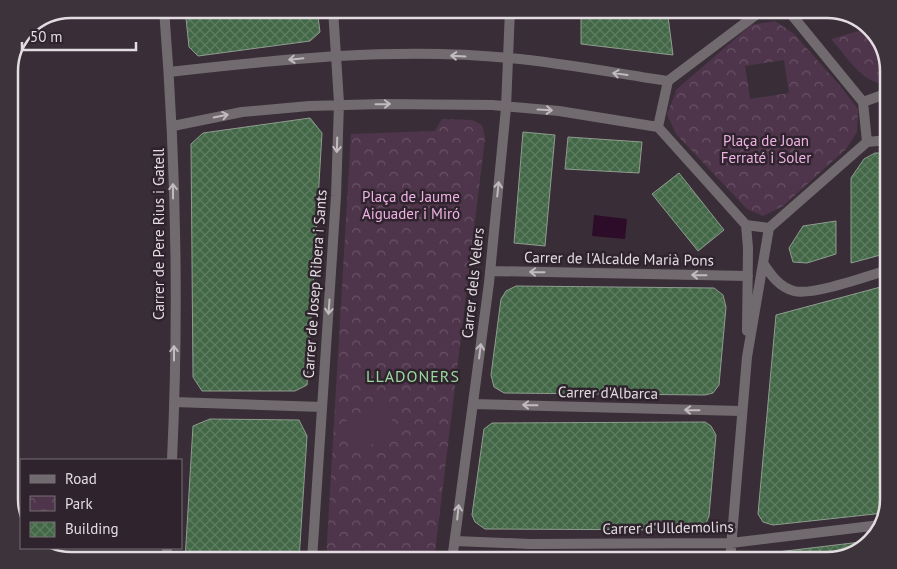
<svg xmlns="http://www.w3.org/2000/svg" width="897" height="569" viewBox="0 0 897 569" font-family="'PT Sans',sans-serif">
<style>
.park{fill:url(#park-crowns);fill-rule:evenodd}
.garden{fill:#4f354b}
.water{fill:#2c0c28}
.building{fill:url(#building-cross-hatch);stroke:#8f9c90}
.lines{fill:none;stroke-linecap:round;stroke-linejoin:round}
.street{stroke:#716b6f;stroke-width:10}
.oneway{stroke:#c1babf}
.labels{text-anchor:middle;stroke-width:5;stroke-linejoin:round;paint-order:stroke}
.park-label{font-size:15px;fill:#efb2e5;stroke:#2f242d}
.street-label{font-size:15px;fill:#e3dce1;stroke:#2f242d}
.neighbourhood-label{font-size:16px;letter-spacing:1px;fill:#9bd9a0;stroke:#2f242d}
.rim{fill:none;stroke:#e3dce1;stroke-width:2.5}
</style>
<defs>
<pattern id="park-crowns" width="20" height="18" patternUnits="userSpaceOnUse" patternTransform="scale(1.25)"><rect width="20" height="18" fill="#4f354b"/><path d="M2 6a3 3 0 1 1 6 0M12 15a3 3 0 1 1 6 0" fill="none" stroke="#685265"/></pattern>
<pattern id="building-cross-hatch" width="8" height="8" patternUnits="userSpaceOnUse" patternTransform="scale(1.25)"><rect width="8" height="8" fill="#436847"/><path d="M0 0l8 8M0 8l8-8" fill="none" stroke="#5e7d61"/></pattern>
</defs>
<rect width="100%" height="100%" fill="#392e37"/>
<!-- park -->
<path class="park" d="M775,21l19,13 47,53 17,22 -1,23 -11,17 -63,57 -20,10 -16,-7 -71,-75 -9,-20 10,-25 74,-64zM784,60l5,33 -39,6 -5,-33z
M869,28c15,16 19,33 19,55 -23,5 -43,-29 -57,-44z
M442,119l30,1 10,5 3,13 -51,422h-108l25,-426 84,-3z"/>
<!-- garden -->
<path class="garden" d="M382,402l16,29 -44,22 -15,-28z"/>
<!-- water -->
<path class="water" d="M594,215l33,4 -2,20 -33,-3z"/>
<!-- building -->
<path class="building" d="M185,9h132l3,23 -10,9 -112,15 -9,-9z
M456,9h40v7l-40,1z
M581,9h86l6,46 -92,-11z
M310,118l12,15 -15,252 -12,6h-93l-9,-14 -2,-233 12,-11z
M523,132l32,3 -10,111 -31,-3z
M568,137l74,5 -3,31 -74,-4z
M875,153h13v100l-37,10v-85l13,-19z
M679,173l45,57 -26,21 -46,-57z
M836,221v33l-29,9 -14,-1 -4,-14 14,-22z
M888,285v213l-4,15 -111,12 -10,-3 -5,-8 18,-199z
M516,286l198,2 9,7 3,12 -7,78 -6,8 -8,2 -201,-2 -10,-6 -3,-12 10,-76 5,-8z
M210,419l89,1 8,16 -8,124h-114l8,-134z
M705,422l6,4 5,9 -7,81 -4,10 -10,4 -210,-1 -10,-7 -3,-7 12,-86 8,-6z
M869,541l-12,11 -31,8h-69l12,-7z"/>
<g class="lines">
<!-- street -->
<path class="street" d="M164,9c12,150 15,301 8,451
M761,11l30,3 72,88 4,40 -98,86 -23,-3 -88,-98 10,-46z
M169,72c113,-13 227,-25 341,-14 53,5 105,15 158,23
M863,102l25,-9
M173,126l69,-14 67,-6 73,-2 110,1 67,6 99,16
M867,142l21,-2
M746,225l2,23 -1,83
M763,263c8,12 16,24 31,28 18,5 74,-15 94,-21
M490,271l258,5
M174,402l148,5
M474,404l267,7
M455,541l75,3 201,-1 149,-18
M167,560v-12
M312,560l24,-364 3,-93 -6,-94
M452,560l37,-277 17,-175 4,-99
M730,560l17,-203 22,-129"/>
</g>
<!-- one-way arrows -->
<defs><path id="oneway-shaft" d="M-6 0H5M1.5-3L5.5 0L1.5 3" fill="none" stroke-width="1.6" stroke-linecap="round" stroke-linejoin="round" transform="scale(1.25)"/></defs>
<g class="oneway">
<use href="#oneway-shaft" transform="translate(458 56) rotate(-177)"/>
<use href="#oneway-shaft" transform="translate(296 59) rotate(174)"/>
<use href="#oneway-shaft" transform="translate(620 74) rotate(-172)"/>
<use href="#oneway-shaft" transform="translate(383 104) rotate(-1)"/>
<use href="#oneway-shaft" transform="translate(545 110) rotate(3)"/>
<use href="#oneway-shaft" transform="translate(221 116) rotate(-11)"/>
<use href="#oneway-shaft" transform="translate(337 145) rotate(92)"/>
<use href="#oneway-shaft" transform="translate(498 189) rotate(-84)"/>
<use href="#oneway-shaft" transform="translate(173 191) rotate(-90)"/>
<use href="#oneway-shaft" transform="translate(537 272) rotate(-179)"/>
<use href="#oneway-shaft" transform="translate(699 275) rotate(-179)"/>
<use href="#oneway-shaft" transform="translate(329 307) rotate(94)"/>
<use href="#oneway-shaft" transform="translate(480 351) rotate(-83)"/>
<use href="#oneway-shaft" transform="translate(174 353) rotate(-90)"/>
<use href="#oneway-shaft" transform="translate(530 405) rotate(-179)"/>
<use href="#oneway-shaft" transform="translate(692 410) rotate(-179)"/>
<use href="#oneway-shaft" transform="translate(458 512) rotate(-84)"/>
</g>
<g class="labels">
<!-- park labels -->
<g class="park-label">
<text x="766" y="146">Plaça de Joan<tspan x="766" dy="17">Ferraté i Soler</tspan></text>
<text x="411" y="202">Plaça de Jaume<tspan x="411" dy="17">Aiguader i Miró</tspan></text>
</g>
<!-- street labels -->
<g class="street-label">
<text transform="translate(159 234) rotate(-90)" y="5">Carrer de Pere Rius i Gatell</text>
<text transform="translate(619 259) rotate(1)" y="5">Carrer de l'Alcalde Marià Pons</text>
<text transform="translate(473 283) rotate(-84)" y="5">Carrer dels Velers</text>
<text transform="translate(315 284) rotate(-86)" y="5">Carrer de Josep Ribera i Sants</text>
<text transform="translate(608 393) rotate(1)" y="5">Carrer d'Albarca</text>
<text transform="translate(668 528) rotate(-1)" y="5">Carrer d'Ulldemolins</text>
</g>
<!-- neighbourhood labels -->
<g class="neighbourhood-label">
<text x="413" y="382">LLADONERS</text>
</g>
</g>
<!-- crop -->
<path d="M0 0H897V569H0ZM71 18H827A53 53 0 0 1 880 71V499A53 53 0 0 1 827 552H71A53 53 0 0 1 18 499V71A53 53 0 0 1 71 18Z" fill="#3d333b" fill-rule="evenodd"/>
<path class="rim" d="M71 18H827A53 53 0 0 1 880 71V499A53 53 0 0 1 827 552H71A53 53 0 0 1 18 499V71A53 53 0 0 1 71 18Z"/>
<!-- legend -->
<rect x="20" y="459" width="162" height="90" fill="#2f242d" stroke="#776e75"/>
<rect x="30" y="475" width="25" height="8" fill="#716b6f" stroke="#776e75"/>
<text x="65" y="484" font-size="15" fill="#e3dce1">Road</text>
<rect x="30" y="496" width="25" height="15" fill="url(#park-crowns)" stroke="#776e75"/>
<text x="65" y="509" font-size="15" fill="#e3dce1">Park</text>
<rect x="30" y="522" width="25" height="15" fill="url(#building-cross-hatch)" stroke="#776e75"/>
<text x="65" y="534" font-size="15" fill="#e3dce1">Building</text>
<!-- scale -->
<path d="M22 42v8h114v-8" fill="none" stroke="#e3dce1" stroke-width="2.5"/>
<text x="30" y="42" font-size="15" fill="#e3dce1" stroke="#2f242d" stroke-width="4" paint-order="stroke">50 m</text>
</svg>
